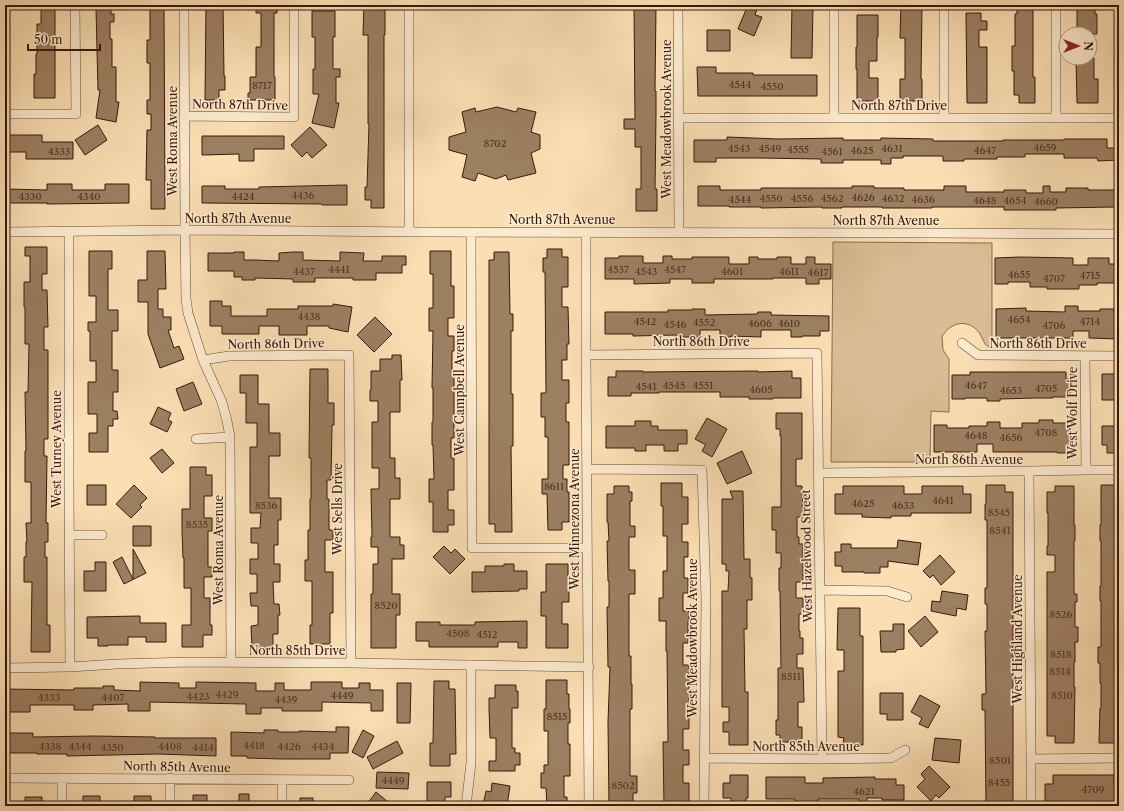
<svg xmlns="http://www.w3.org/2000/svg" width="1124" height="811" viewBox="0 0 1124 811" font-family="'Libre Caslon Text',serif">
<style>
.green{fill:#dabd96;stroke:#896a50}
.building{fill:#9d7f62;stroke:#38180b}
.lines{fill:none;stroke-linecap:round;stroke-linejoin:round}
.minor-casing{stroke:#694a35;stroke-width:10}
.minor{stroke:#fceace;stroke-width:9}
.labels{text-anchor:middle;stroke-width:3;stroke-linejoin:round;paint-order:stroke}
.number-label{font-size:10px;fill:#513221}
.street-label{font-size:12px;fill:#38180b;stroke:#fceace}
</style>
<rect width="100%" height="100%" fill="#fbdfb3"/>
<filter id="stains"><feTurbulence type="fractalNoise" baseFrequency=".005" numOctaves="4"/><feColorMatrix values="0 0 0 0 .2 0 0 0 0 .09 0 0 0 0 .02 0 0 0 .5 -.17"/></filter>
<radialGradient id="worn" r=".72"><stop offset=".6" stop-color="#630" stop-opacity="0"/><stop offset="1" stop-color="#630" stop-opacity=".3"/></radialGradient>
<!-- green -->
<path class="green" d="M833,242l159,1v105c-8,-2 -8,-7 -12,-14 -6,-10 -19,-14 -29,-7 -4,2 -6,6 -9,9l1,14 6,9v53l-18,-1 -1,51h-99z"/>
<!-- building -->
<path class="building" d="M41,5h14v93h-21v-24h2v-20h1v-30h4z
M206,5h17l1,71h1v14h-6v10h-14z
M256,5h21v8h-3v64h1v23h-27v-7h2v-16h6v-30h5v-34h-5z
M364,5h19v5h2v25h-1v173h-13v-8h-6v-13h2l2,-63h-1v-89h-5z
M634,5h22l-1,86h1v23l-1,75h2v22h-21v-22h5v-42h-6v-18h-11v-10h11z
M748,5l9,4 -2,6 7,2 -8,19 -16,-7z
M792,5h21l-1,53h-21z
M901,5h21l-1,74h1v22h-22v-22h5v-41h-5z
M1017,5h16v72h2v26h-16v-8h-5v-24h-2v-25h3v-32h2z
M1077,5h18v9h2v20h-20z
M150,8h14l1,201h-14v-29h-5l1,-50h4v-16h-4v-14h3v-37h-3v-23h3z
M96,9h15v5h3v8h-4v17h2v28h4v35h3l-3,20 -20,-4 4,-28h-2z
M312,11h23v26h-2v32h7v8h-4v26h3l-5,25 -22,-5 7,-29h-6v-25h2v-32h-3z
M966,13h15v8h6v9h-8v17h8v56h-20z
M857,15h21v22h-1v24h-8v17h9v23h-21v-32h-1v-22h1z
M707,30h23v21h-23z
M1076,58h18v21h4v24h-21z
M697,67h19v6h37v2h64v21h-119z
M497,107l19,5 2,-4 18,4 -5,20 9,3v14l-9,4 5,20 -28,7 -2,-5 -10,4 -18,-6 -3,8 -13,-4 5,-22 -18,-5v-13l17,-5 -4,-20 13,-4 1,4z
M98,125l9,15 -22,15 -10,-15z
M310,127l17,18 -15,13 -5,-6 -5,5 -11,-12z
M5,135h37v7h31v17h-47v-7h-21z
M202,136h82v13h-30v12h-15v-7l-37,1z
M727,137l52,2 64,-1v2h38v-2l52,1v2h70v-1h61v-1h43v9h11v12l-20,1 -1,-3h-33v-4h-39v3h-28v2h-33v2h-21v-5h-40v2h-12v6h-10v-4h-38v3h-22v-4l-61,-1h-44v4h-22v-22h33z
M47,184h25v6h33v-6h24v19l-82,1v-1h-42v-14l42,1z
M347,185v20h-25v-1l-120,-1v-17h23v3h34v-2z
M698,186h22v4h41v-2h91v-2h22v2h30v2h40v-4h22v6h38v-2h22v3h17v-7h7v6h16v-4h22v2h27v17l-59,1v2h-52v-3h-72v1h-50v-1h-40v1h-20v-1l-61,1v-1h-32v-1h-31z
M25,247h22v27h-5v16h5l1,37h-4v23h4v89h-4v17h3l-1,67h2v19h-3v15h2v68h3v27h-19l1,-70h-8v-25h2v-15h1l-1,-19h5v-41h-6v-31h1l-1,-59h3l1,-48h-4v-37h-1v-25h6v-26h-5z
M547,249h15v8h6v30h-6v20h6l1,37h-2v16h-5v20h7v23h-3v19h3v43h-6v14h4v13h2v30h-7v8h-14l-1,-36h-5v-15h6v-42h-3v-20h-4v-24h5l-1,-121h-2v-14h4z
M89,251h23v18h-4v41h10v21h-6v39h6v22h-5v19h4l1,8h-5v7h-5v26h-19v-19h8v-19h-9v-32h8v-21h-6v-30h-2v-9h8v-26h-7z
M147,251h18l1,38h-8v20h5v8h8v13h-3l6,18 5,-2 5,13 -24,9 -12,-34v-32h-10v-22h9z
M430,251h21v35h3v32h-6v18h6v15h-2v21h2v66h-3v20h3v32h-6v20h6v15h-6v7h-15v-30h-4v-23h5l-1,-34h-1v-23h1v-34h-1l1,-57h-4v-23h4v-34h-3z
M234,252h10v8h11l24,1v-8l14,-1h10v8l37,1v-9l24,1 -1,8h19v-5h24v9h-4v8h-26v7h-23v-2h-38v4h-22v-3l-38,-1v2h-13v-3h-8v-6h-26v-18h26z
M494,252h15l1,62h3v17h-2v63h2v52h-2l1,86h-17v-8h-6v-264h5z
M619,256h24v7h20v-7h9v3h20v-2h37v7h20v-7h9v2h19v-2h14v7h15v-7h9v7h16v15h-12v5h-13v-6h-33v1h-59v4h-22v-4h-22v4l-36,1v-5h-29v-21h14z
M1021,257l52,1v7h15v-7h21v6h10v19h-22v2h-18v4h-32v-2h-17v-5h-22v2h-13v-26z
M210,301h12v5h9v10h36v-7h31v-3h35v-2l19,3 -4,25 -19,-4v-2h-22v9h-28v-9h-20v8h-37v-8h-12z
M1065,306h13v5h22v-2h14v3h5v27l-30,-1v-7h-16v7h-77v-29l30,-1v3l39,1z
M692,309h13v6l52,-1 1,-2h13v3l58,1v15h-9v5h-18v1h-11v-7h-30v7l-30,-1v1h-11v-7h-20v7h-24v-2l-43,1v-2h-28v-22h63v-2h24z
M375,317l17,17 -18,18 -17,-17z
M392,355h9l1,25h-2v32h-10v46h5v20h5v21h-10v38h10v8h4v14h-12v35h8v21h-4v33h-25v-54h2v-30h5v-17h-7v-10h1l-1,-48h8v-21h-7v-46h6v-21h-8v-11h1v-19h9v-12h12z
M310,369h18v34h6v22h-2l-1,55h-4v19h2v31h4v10h-8v32h8v41h-3v31h-20v-19h2v-44h-7v-21h3v-30h2v-31h1v-41h-2z
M616,371h27v1l115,-1v1l34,-1v7h9v20h-28v1h-24v-2h-29v-5h-61v1h-28v3h-23v-19h8z
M970,372h96v7h4v18h-17v1h-17l-36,1v2h-13v-3h-22v1h-13v-24h18z
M1102,374h17v26h-17z
M240,375h18v29h11v29h11v23h-11v42h12v22h-3v25h-4v19h6v18h-7l1,22h5l1,11h-2v19h-5v14h-21l-1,-22 7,-1v-19h-7l-1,-13h7v-19h-7v-15h8v-16h-7v-15h9l1,-15h-11v-66h7v-24h-11v-30h-6z
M193,382l9,22 -18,7 -8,-22z
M158,407l13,6 -3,7 4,2 -5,10 -17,-8z
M776,413h26v46h-6v27h6l1,31h-6v20h2v7h4v38h-7v16h7v16h-4v17h1v7h3v16h-6v14h6l1,34h-6v25h4v15h-22v-7h-4v-15h2v-52h3l-1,-77h-1v-23h2v-15h-5v-23h-4v-23h9v-71h-1v-7h-4z
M707,418l20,11 -15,28 -10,-6 4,-7h-2l-9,-5z
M1039,420h14v3h17v24h-3v6h-10v-1h-64v-8h-16v8h-43v-27h13v3h22v-2h18v-4h13v6h22v-5h17z
M635,421h16v5h7v4h29v14h-9v7h-14v-6h-18v6h-11v-3h-29v-22h29z
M1102,426h13v27h-8v-8h-5z
M162,449l12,14 -12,10 -12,-15z
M742,451l10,22 -25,11 -10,-21z
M190,467h16v8h6v21h-8v22h8v13h-4v36h4v10h-8v21h6v27h2v10h-9v12h-21v-22h9v-37h-7v-30h-1l-1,-27v-22h8z
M661,483h21v14h6v27h-6v18h6v15h-4v21h4v15h-5v18h6v10h-1v22h-5v22h6v64h-6v21h6v15h-6v18h6v23h-25l-1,-64h5l-1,-91h-1v-30h-7v-23h4v-27h4v-35h-4v-30h-2z
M87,485h19v20h-19z
M134,485l13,13 -7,7 2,2 -11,11 -15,-14z
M986,485h19v7h8v314h-27l-1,-96h-3v-16h4l-1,-63h2v-27h-2v-16h2v-68h-2v-16h1z
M1101,485h18v258h-20l1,-35h1v-25h-1v-20h-2v-16h3v-46h-1v-15h1v-45h-1v-16h1z
M614,486h15v6h3v9h-2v25h5v11h-6v33h6v24h-6v62h2v28h1v25h-2v67h7v17h-4v13h-24l-1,-84 2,-55h-2l-1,-60h2v-26h-1l-1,-40h2l-1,-19h-1v-28h7z
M843,486h61v8h18v-8h41v8h8v19h-60v3h-20v2l-29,-1v-3h-27v-20h8z
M1055,486h19v39h1v16h-1v53h3v8h-2v25h3v15h-3v20h-1v25h1l-1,56h-19v-7h-8v-164h8v-17h-8v-9h1v-33h-1v-21h8z
M730,491h13l1,68h6v18l2,1v22h-5v29h-3l1,63h3v53h-19v-13h-6v-10h6v-15h-7v-116h6l1,-20h-3v-7h-4v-65h11z
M133,526h18v20h-18z
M898,540l23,3 -3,22 -30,-4v6h-8v6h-16v-1h-22v-6h-7v-14h6v-8h10v4h46z
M444,546l7,7 4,-4 10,10 -15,15 -17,-17z
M133,549l13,24 -22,11 -11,-22 9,-5 11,22z
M940,555l15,17 -14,13 -8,-10 -3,3 -7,-7z
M95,562h11v29h-22v-20h11z
M504,564h10v7h13v18h-8v2l-47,1v-20h13v-6h19z
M546,564h22v13h1v25h-7v22h6v24h-22v-32h-5v-24h5z
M942,591l26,4 -2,15 -9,-2 -1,8 -25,-5 1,-10 8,1z
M838,608h22v28h3v109l-20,-1 1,-6 -6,-1v-66h6v-21h-7z
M140,616v7h26v19h-20v-5h-18v8h-20v1h-10v-8h-11v-21z
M925,616l13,16 -17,15 -13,-16z
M527,621v27h-9v-6h-20v5h-69v-6h-13v-19h24v3h35v-3z
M893,624h11v25l-8,1v2h-15l-1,-21h13z
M546,680h21v14h2v15h1v14h-2v21h2v32h-6v21h3v9h-20l-1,-18h-5v-15h3v-8h4v-34h-4v-22h2z
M434,681h15v8h6l1,65h-6v12h-20v-23h3z
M140,682l39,1v5h17v-6l60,1v8h19v-8h9v7h27v-8h31v6h17v-5h11v7h13v21h-12v-8l-49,-1v9h-40v-3h-21v6h-15v-10l-96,-2v9h-22v-7l-35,1v5h-19v-5h-44v7h-25v-23l69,1v-2h29v-2h11v4l26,1z
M397,683h14l-1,40h-13z
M495,685h21v6h2v17h-6v40h3v5h5v12h-5v6h-26v-10h7v-23h-6l-1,-30v-10h6z
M880,693h23v27h-16v-6h-7z
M920,695l20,11 -12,22 -9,-4 3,-6 -11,-6z
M336,727h13l-1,26h-18v6h-48l-35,-1v-2h-16v-24l33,1v-3h14v2h21v-1l37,1z
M363,730l11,6 -11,22 -11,-6z
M9,733h24v4l61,-1 61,1v1h61v18l-58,-2 -91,2v-2h-30v-1h-28z
M935,738l26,2 -2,23 -27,-3z
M397,741l6,12 -30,16 -6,-12z
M929,766l21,21 -11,11 -3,-3 -5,6 -14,-14 8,-8 -4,-5z
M377,772l32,1 -1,16 -32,-1z
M730,775h18v23h-2v8h-15v-8h-8v-15h7z
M1053,775h61v8h5v19h-18v1h-16v-1h-40v-18h8z
M766,777h39v6h18v-5l52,-1v2h21v6h8v15h-22v-2h-15v4h-8v-3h-41v3h-23v-3h-29z
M427,782h24v15h-6v8h-18z
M492,783l18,3 -3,20h-14l-10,-1 3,-14 5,1z
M376,792l17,14h-21l-4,-3z
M239,794h10v12h-10z
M193,795h14v11h-14z
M83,796h17v10h-17z
M134,796h17v10h-17z
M25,797h17v9h-17z
M300,798h13v8h-13z"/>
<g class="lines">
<!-- minor casing -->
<g class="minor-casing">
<path id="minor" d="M184,5l1,225 1,69 2,14 15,47 19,42 5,19 3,16 1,226
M409,5v227
M678,5l1,228
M834,5v113
M5,114h71l-1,-109
M185,116l109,1v-112
M679,118h440
M944,118v-113
M1056,118v-113
M5,232l180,-2 238,2 507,1 189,1
M69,232v252l1,183
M471,232l1,316h115
M586,232v123l3,451
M962,343l16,12 141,1
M586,355l231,-2 5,406
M1085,356l1,114
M203,360l26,-4 120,-1 2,308
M196,439l34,-2
M587,469l115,1 4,128 -2,208
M1029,471l2,288v47
M818,473l211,-2 57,-1h33
M70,535h32
M820,590l67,1 20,6
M5,668l65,-1 47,-3 72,-2 162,1 238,4
M705,758l117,1 69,-1 14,-8
M1031,759l88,-1
M5,778l344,2
M62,806v-28
M170,806v-28
M282,806v-26
M466,806l5,-43v-98"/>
</g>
<!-- minor -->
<use href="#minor" class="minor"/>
</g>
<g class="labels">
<!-- number labels -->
<g class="number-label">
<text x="740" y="88">4544</text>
<text x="262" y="89">8717</text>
<text x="772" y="90">4550</text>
<text x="495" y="147">8702</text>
<text x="1045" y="151">4659</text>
<text x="739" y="152">4543</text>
<text x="770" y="152">4549</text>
<text x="892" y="152">4631</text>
<text x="798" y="153">4555</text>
<text x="862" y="154">4625</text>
<text x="985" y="154">4647</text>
<text x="59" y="155">4333</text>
<text x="832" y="155">4561</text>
<text x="303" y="199">4436</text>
<text x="30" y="200">4330</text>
<text x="89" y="200">4340</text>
<text x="243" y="200">4424</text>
<text x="863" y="201">4626</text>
<text x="771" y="202">4550</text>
<text x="802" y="202">4556</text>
<text x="832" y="202">4562</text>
<text x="893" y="202">4632</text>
<text x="740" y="203">4544</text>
<text x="923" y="203">4636</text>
<text x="985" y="204">4648</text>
<text x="1015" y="204">4654</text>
<text x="1046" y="205">4660</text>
<text x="339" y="273">4441</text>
<text x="618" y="273">4537</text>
<text x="675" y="273">4547</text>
<text x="304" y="275">4437</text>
<text x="646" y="275">4543</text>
<text x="732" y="275">4601</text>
<text x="789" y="275">4611</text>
<text x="818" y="276">4617</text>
<text x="1019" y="278">4655</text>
<text x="1090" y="279">4715</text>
<text x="1054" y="282">4707</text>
<text x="309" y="320">4438</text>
<text x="1019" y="323">4654</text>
<text x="645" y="325">4542</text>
<text x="1090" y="325">4714</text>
<text x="704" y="326">4552</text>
<text x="760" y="327">4606</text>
<text x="789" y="327">4610</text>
<text x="675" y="328">4546</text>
<text x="1054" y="329">4706</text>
<text x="674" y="389">4545</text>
<text x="703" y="389">4551</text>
<text x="976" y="389">4647</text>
<text x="646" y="390">4541</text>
<text x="1046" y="392">4705</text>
<text x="761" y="393">4605</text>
<text x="1011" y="394">4653</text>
<text x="1046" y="436">4708</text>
<text x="976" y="439">4648</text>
<text x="1011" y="441">4656</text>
<text x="554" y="490">8611</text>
<text x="943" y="504">4641</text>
<text x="863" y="507">4625</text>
<text x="266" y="509">8536</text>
<text x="903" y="509">4633</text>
<text x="999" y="516">8545</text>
<text x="197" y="528">8535</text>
<text x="1000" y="534">8541</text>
<text x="386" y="609">8520</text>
<text x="1061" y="618">8526</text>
<text x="458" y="637">4508</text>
<text x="487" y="638">4512</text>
<text x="1061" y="658">8518</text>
<text x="1060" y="675">8514</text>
<text x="791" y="680">8511</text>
<text x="227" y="698">4429</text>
<text x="342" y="699">4449</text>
<text x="1062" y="699">8510</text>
<text x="198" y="700">4423</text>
<text x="49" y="701">4333</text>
<text x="113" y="701">4407</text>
<text x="286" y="703">4439</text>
<text x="557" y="720">8515</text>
<text x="254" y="749">4418</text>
<text x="50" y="750">4338</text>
<text x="80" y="750">4344</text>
<text x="170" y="750">4408</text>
<text x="289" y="750">4426</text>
<text x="323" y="750">4434</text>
<text x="112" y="751">4350</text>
<text x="203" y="751">4414</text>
<text x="1000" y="764">8501</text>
<text x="393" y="784">4449</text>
<text x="999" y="786">8455</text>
<text x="623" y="789">8502</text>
<text x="1093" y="793">4709</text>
<text x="864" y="795">4621</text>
</g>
<!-- street labels -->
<g class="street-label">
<text transform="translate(240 105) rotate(1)" y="4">North 87th Drive</text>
<text x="899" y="110">North 87th Drive</text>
<text transform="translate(667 119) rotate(-90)" y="4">West Meadowbrook Avenue</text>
<text transform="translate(173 141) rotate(-90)" y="4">West Roma Avenue</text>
<text x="238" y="223">North 87th Avenue</text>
<text x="562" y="224">North 87th Avenue</text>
<text x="886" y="225">North 87th Avenue</text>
<text x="701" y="346">North 86th Drive</text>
<text transform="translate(276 344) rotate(-1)" y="4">North 86th Drive</text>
<text x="1038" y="348">North 86th Drive</text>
<text transform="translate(460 390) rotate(-90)" y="4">West Campbell Avenue</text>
<text transform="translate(1073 413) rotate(-90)" y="4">West Wolf Drive</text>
<text transform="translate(57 449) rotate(-90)" y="4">West Turney Avenue</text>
<text x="969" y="464">North 86th Avenue</text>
<text transform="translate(338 509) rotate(-90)" y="4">West Sells Drive</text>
<text transform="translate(575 519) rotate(-90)" y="4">West Minnezona Avenue</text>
<text transform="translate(219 550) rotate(-90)" y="4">West Roma Avenue</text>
<text transform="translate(807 556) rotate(-91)" y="4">West Hazelwood Street</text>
<text transform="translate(693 638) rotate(-90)" y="4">West Meadowbrook Avenue</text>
<text transform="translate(1018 639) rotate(-90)" y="4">West Highland Avenue</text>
<text x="297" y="655">North 85th Drive</text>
<text x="806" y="751">North 85th Avenue</text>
<text transform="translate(177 767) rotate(1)" y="4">North 85th Avenue</text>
</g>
</g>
<!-- margin -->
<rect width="1124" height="811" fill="none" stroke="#fbdfb3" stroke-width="20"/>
<rect x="6" y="6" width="1112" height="799" fill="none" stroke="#38180b" stroke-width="2"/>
<rect x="10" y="10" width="1104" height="791" fill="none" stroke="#38180b"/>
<!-- north arrow -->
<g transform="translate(1078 46) rotate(90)"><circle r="19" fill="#fceace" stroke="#ae9680"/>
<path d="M0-3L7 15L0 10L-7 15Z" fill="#8f2418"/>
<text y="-6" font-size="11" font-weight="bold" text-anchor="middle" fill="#38180b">N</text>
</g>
<!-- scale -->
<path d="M28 44v6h72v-6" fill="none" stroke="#38180b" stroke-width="2"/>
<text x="34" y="44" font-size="12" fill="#38180b" stroke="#fceace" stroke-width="3" paint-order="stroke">50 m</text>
<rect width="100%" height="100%" filter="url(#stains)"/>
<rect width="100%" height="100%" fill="url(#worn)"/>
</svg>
